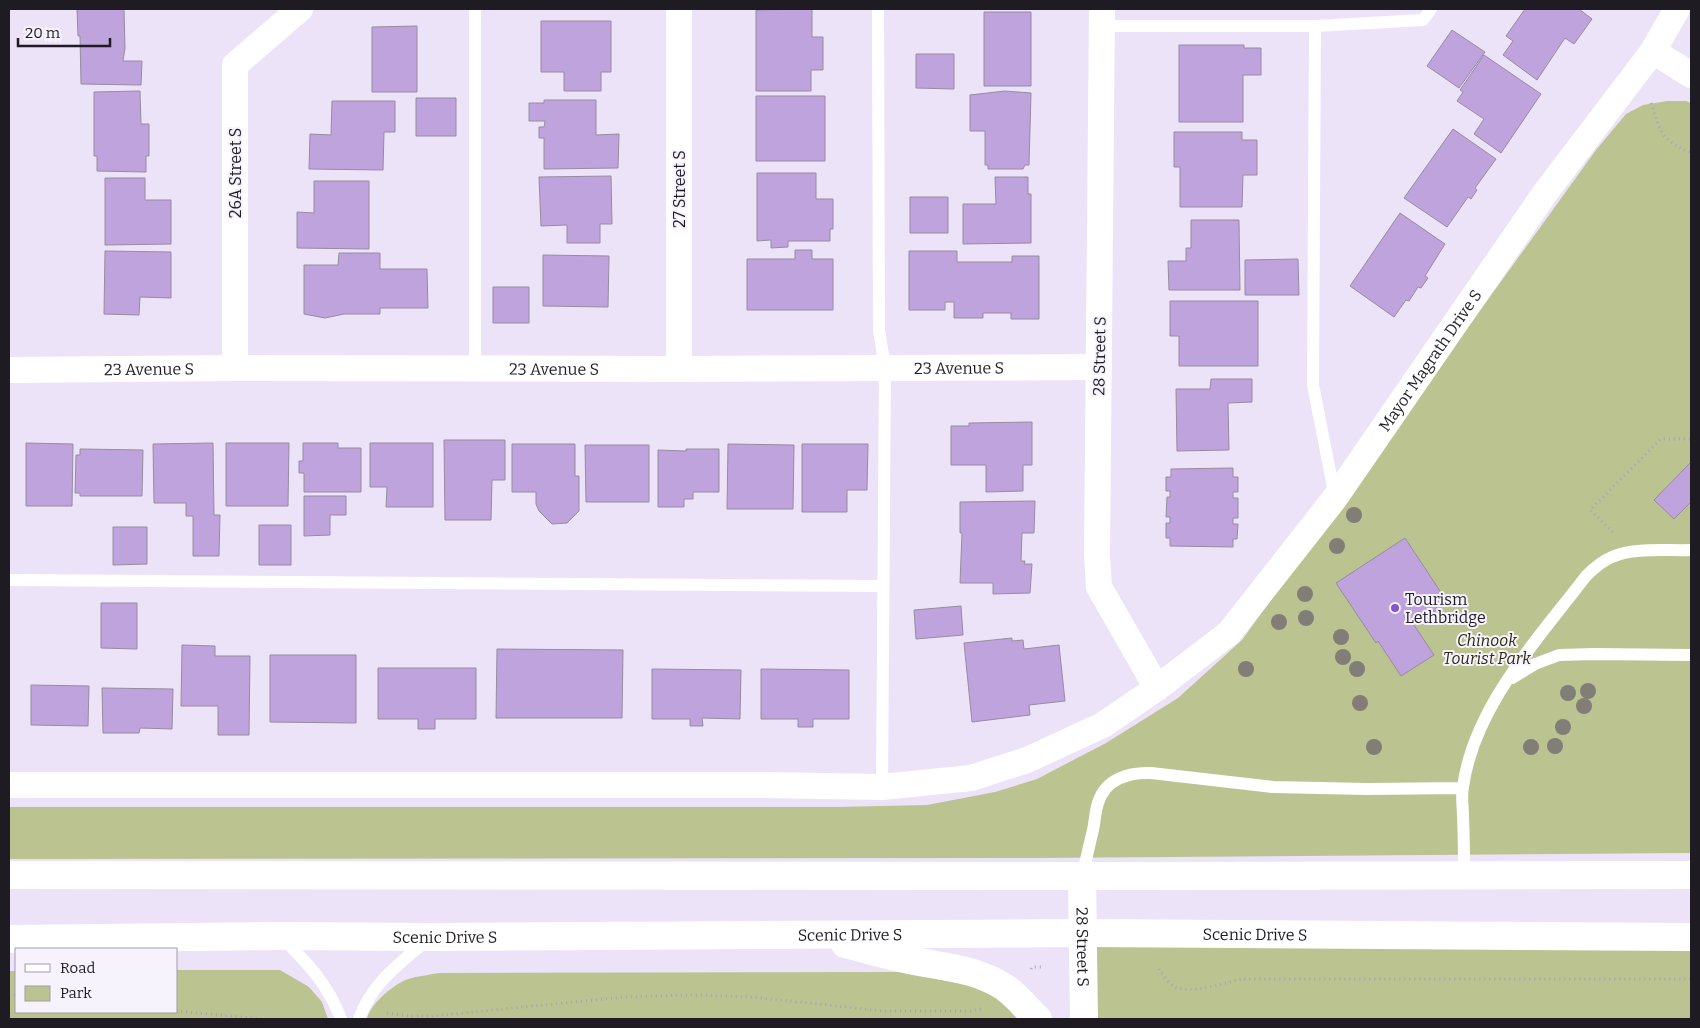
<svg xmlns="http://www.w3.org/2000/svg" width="1700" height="1028" viewBox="0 0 1700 1028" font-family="Bitter,serif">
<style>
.green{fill:#bbc390}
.building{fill:#bfa3dd;stroke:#968ca0}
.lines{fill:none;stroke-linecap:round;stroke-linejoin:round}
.path{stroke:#aaa2b4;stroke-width:3;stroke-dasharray:1 4;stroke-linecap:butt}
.service{stroke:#fff;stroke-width:12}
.minor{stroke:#fff;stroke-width:26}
.tertiary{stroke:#fff;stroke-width:28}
.primary{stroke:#fff;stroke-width:28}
.tree{fill:#817e78}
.poi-dot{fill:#8455ce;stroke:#f7f3fc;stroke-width:2}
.labels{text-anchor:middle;stroke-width:4;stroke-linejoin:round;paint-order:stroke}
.street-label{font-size:16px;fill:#1f1b23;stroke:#f7f3fc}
.poi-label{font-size:16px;fill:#1f1b23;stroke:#f7f3fc;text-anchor:start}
.park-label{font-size:16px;font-style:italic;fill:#292c0f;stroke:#f7f3fc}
</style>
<rect width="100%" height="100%" fill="#ede3f9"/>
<!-- green -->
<path class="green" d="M1667,101h19l5,2v750l-655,5 -1027,1v-52h827l91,-2 68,-13 42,-13 69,-36 72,-45 64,-58 354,-490 30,-36 17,-9z
M1083,933l608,4v82h-607z
M176,970h104l29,17 13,15 6,17h-319v-48h7v41h160z
M898,972c51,4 84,5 119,47h-650c3,-15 27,-35 41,-40 10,-3 21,-4 31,-6z"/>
<!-- building -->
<path class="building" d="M77,9h47l1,39 -2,13h19l-1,24 -60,-1 -1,-48h-2z
M812,9v28h11v33h-12v21h-55v-81z
M1525,9h54l13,10 -18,25 -9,-6 -28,42 -34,-25 10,-14 -7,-5z
M984,12h47v74h-47z
M541,21h70v51h-10v19h-37v-19h-23z
M417,26v66h-45v-65z
M1452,30l33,22 -26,36 -32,-22z
M1179,45h65v3h17v27h-18v47h-64z
M916,54h38v35l-38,-1z
M1484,55l57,39 -40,59 -27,-19 10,-15 -27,-18 6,-9 -3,-2z
M140,91l1,33h8v32h-3v16l-49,-1v-15h-3v-64z
M1005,91l26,2 -2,72h-4l-2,4h-35v-4h-3v-34h-15v-36z
M756,96h69v65h-69z
M416,98h40v38h-40z
M544,100h52v35l23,-1 -1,34 -74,1v-31h-5v-11h5l1,-6h-16v-18h15z
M332,101h63v31h-11l-1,38 -74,-1 1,-35 21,1z
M1453,129l43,30 -21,29 2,2 -6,9 -3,-2 -21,30 -43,-29z
M1174,132h68v8h15v35h-14l-1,32h-62v-40h-6z
M757,173h59v26h17v30h-3v12h-42v6l-17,1v-8l-14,1z
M611,176l1,48h-12v19h-33v-18l-26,1 -2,-49z
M995,177h33v17h3v49l-68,1v-40h33z
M105,178h40v22h26v44l-66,1z
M314,181h55v68l-72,-1v-36l17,1z
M910,197h38v36h-38z
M1400,213l45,31 -20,32 3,2 -7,10 -3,-1 -9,14 -3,-1 -12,17 -44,-31z
M1191,220h48l1,70h-71l-1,-29h18v-13h5z
M795,250h17v9h21v51h-86v-51h48z
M105,251l66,1v46l-31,-1 -1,18 -35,-1z
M909,251h48v11h55v-6h27v63h-28v-6h-28v5h-29v-16h-9v8h-36z
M339,253h41v16h47l1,39h-48v6h-36l-19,4 -21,-4v-49h34z
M543,255l66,1 -1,51 -65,-1z
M1298,259l1,36h-54v-35z
M493,287h36v36h-36z
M1170,301h88v65h-79v-30h-9z
M1211,379h41v23l-24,1 1,47 -52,1 -1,-62h34z
M1032,422v43h-9v26l-37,1v-27h-35v-39h18v-3z
M444,440h61v40h-13l-1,40h-46z
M26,443l47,1 -1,62h-46z
M213,443l1,72h6l-1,41h-26v-40h-7v-13h-32l-1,-59z
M226,443h63l-1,63h-62z
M303,443h35v5h23v44h-57v-19h-5v-12h4z
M370,443h63v64h-47l1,-20h-17z
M512,444h63v32h4v35l-12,12 -15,1 -13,-13 -3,-7v-12h-24z
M728,444l66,1 -1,64h-66z
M802,444h66l-1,46h-20v22h-45z
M585,445h64v57h-63z
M80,449l63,1 -1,46h-62v-3h-5l1,-38h4z
M686,449h33v43h-26v7h-9v8h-26v-57l28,1z
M1691,462v40l-17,17 -20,-19z
M1233,468v9h5v15h-5v6h5v20h-5v6h5l-1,15h-4v8l-63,-1v-8h-4v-15h4v-6h-4l1,-20h3v-6h-4v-14h5v-8z
M304,496h42v19h-16v20l-26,1z
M1035,501l-1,32h-12l-1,28h4l-1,3h8l-2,29 -37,1v-11h-33l2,-50h-2v-31z
M259,525h32v40h-32z
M113,527h34v37l-34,1z
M1405,538l41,62 -10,7 2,2 -18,12 -2,-2 -6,3 22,33 -33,21 -23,-35 -2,2 -40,-60z
M101,603h36v46l-36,-1z
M961,606l2,29 -47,4 -2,-29z
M1012,638v3l11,-1 1,9 35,-4 6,56 -36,4 1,10 -58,7 -8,-79z
M182,645l33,1v10h35l-1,79h-31v-29h-37z
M497,649l126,1 -1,68h-126z
M270,655h86v68l-86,-1z
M378,668h98v51h-41v10h-17v-10h-40z
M652,669l89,1 -1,49 -38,-1 1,8h-13v-7h-38z
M761,669l88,1v49h-36v8h-15v-8h-37z
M31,685l58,1 -1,40 -57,-1z
M102,688l71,1 -1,40 -32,-1 -1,5h-36z"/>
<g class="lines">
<!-- path -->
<path class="path" d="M1651,103c9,28 11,39 40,49
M1613,532l-23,-22 71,-71h30
M1031,969l1,-2h11
M1159,969c4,6 10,15 16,18 17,7 49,-4 67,-8h449
M9,995h7
M176,1011l86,8
M387,1013l22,3h24l191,-19 67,-2 61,2 131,14h88l10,-2"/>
<!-- service -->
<path class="service" d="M475,9v359
M878,9l1,321 6,38 -3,419
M1102,26h213l108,-6 8,-11
M1315,26l-2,359 22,112
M9,580l874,6
M1512,678l23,-14 24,-9 34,-1 98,1
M1464,874c0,-19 0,-38 -1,-57 0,-10 -2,-21 0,-30 11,-81 76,-149 123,-211 8,-8 16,-15 26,-19 21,-10 56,-6 79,-7
M1082,876c4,-15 7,-30 11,-46 2,-9 2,-18 5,-27 7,-24 31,-31 53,-30l122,14 94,2 95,-1
M282,938c25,24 47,48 59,81
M359,1019c13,-36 39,-54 67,-78"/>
<!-- minor -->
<g class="minor">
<path d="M1102,9l-5,546 2,32 58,101"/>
<path d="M1653,51l38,24"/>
<path d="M235,368v-303l65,-56"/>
<path d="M679,369v-360"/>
<path id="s1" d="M9,370l226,-2 444,1 420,-2"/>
<path id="s2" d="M9,785h755l118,2 89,-9 56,-18 76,-35 54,-37 72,-55 106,-135 210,-305 108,-142 24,-42"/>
</g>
<!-- tertiary -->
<path class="tertiary" id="s3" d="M1082,876l2,143"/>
<!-- primary -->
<g class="primary">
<path d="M9,875l1073,1 609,-1"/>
<path id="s4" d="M9,939l271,-3 150,1 653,-4 608,4"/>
<path d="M845,944c20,5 40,11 60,15 34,8 68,8 99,28 13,8 23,22 34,32"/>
</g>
</g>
<!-- trees -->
<g class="tree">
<circle cx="1354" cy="515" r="8"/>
<circle cx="1337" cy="546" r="8"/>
<circle cx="1305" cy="594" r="8"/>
<circle cx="1306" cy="618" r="8"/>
<circle cx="1279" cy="622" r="8"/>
<circle cx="1341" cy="637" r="8"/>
<circle cx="1343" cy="657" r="8"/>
<circle cx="1246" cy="669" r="8"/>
<circle cx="1357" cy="669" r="8"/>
<circle cx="1588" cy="691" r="8"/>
<circle cx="1568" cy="693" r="8"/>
<circle cx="1360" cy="703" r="8"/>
<circle cx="1584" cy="706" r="8"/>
<circle cx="1563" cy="727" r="8"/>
<circle cx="1555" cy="746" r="8"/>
<circle cx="1374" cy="747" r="8"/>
<circle cx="1531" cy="747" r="8"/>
</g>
<!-- markers -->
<circle class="poi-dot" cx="1395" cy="608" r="5"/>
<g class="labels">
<!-- street labels -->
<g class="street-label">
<text transform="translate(235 173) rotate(-90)" y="6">26A Street S</text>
<text transform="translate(679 189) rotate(-90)" y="6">27 Street S</text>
<text transform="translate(1099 356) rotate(-89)" y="6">28 Street S</text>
<text dy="6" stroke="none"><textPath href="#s2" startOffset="1600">Mayor Magrath Drive S</textPath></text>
<text dy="6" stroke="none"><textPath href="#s1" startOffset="950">23 Avenue S</textPath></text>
<text dy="6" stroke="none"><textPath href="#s1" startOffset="545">23 Avenue S</textPath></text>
<text dy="6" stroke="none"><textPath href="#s1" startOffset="140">23 Avenue S</textPath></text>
<text dy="6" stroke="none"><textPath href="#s4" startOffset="841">Scenic Drive S</textPath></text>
<text dy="6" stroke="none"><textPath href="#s4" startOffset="1246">Scenic Drive S</textPath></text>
<text dy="6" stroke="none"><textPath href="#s4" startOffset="436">Scenic Drive S</textPath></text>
<text dy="6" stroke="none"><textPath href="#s3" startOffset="71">28 Street S</textPath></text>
</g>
<!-- poi labels -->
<g class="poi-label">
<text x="1405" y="605">Tourism<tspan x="1405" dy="18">Lethbridge</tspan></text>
</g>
<!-- park labels -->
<g class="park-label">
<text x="1487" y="646">Chinook<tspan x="1487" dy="18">Tourist Park</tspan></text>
</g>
</g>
<!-- border -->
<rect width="1700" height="1028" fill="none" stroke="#1f1b23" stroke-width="20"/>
<!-- legend -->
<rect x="15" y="948" width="162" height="65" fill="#f7f3fc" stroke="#a19da5"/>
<rect x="25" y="964" width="25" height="8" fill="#ffffff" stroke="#a19da5"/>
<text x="60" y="973" font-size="15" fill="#1f1b23">Road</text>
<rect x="25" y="986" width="25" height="15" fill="#bbc390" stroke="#a19da5"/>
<text x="60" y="998" font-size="15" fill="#1f1b23">Park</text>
<!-- scale -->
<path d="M18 38v8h92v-8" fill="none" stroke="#1f1b23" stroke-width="2.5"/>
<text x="25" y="38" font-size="15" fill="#1f1b23" stroke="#f7f3fc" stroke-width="4" paint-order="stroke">20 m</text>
</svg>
